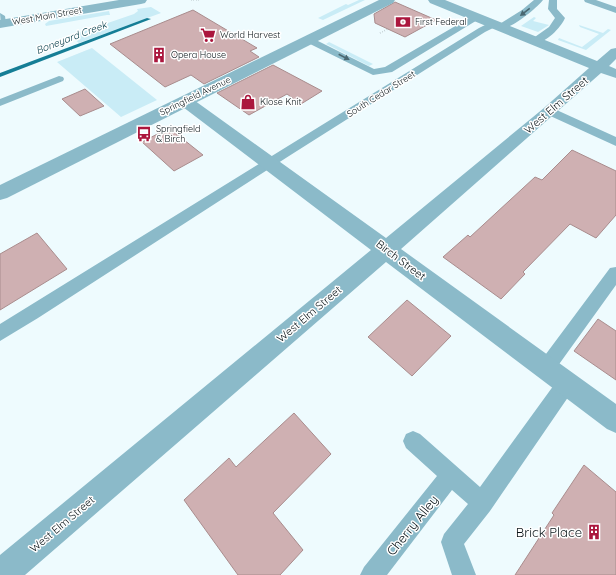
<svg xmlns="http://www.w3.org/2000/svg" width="616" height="575" viewBox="0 0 616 575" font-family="Quicksand,sans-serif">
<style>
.green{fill:#c9ecf6}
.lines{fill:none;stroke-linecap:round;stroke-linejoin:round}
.stream{fill:#157e96;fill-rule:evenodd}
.building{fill:#cfb0b2;stroke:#a98c8d}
.path{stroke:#a8b4b8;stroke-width:1.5;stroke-dasharray:0.5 2;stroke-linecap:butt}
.service{fill:#8bbac9;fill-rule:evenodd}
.minor{fill:#8bbac9;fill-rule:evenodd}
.tertiary{fill:#8bbac9;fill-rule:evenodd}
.oneway{fill:#4a6871}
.labels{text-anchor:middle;stroke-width:3;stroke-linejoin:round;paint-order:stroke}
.far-street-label{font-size:9px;fill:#0a1519;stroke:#fff}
.far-poi-label{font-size:9px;fill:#0a1519;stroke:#fff;text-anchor:start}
.far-water-label{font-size:10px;font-style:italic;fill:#003a47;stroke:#fff}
.street-label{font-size:11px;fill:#0a1519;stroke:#fff}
.near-street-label{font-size:13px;fill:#0a1519;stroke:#fff}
.near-poi-label{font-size:13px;fill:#0a1519;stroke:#fff;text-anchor:end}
</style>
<rect width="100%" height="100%" fill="#eefbfe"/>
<!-- green -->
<path class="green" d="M359,0h6l-42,20 -5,-2 28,-14 2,1z
M151,7l10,6 -82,30 -9,-7 64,-22 4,-3 -1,-2z
M109,11l1,4h-3l-61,11 -1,-2 4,-3z
M534,17l2,1 -3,3 16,4 -11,7 -17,-6z
M579,25l24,8 5,-4 3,1 -25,20 -28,-10 1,-2 23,9 17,-13 -19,-7z
M329,42l44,22 -4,2 -43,-22z
M92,48l65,52 -36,17 -64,-55z"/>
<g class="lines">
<!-- stream -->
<path class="stream" d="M147,18l4,1 -151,58v-4z"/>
</g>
<!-- building -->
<path class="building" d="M395,2l41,18 -31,17 -30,-14 -1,-9z
M193,10l64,38 -7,3 9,6 -55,27 -13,-9 -26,12 -55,-43z
M273,65l49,26 -21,13 -14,-10 -38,21 -32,-22z
M85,89l19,17 -24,10 -18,-17z
M169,128l34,27 -29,16 -32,-29z
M572,150l44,21v44l-20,23 -26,-14 -47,48 2,2 -24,25 -58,-42 25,-22 2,2 65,-60 7,3z
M37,233l30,36 -67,41v-56z
M407,300l44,36 -39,40 -44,-39z
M598,319l18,12v49l-42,-29z
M294,413l37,41 -58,59 30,37 -23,25h-42l-54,-75 45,-42 7,9z
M584,465l32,27v83h-101l39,-60 -2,-2z"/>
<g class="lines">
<!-- path -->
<path class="path" d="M191,0h9
M380,33l8,-4"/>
<!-- service -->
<path class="service" d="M534,0h9c-6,8 -35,32 -45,29l-1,-3 -12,6 -196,124 -251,162 -38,23v-17l479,-296 12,-6h6l1,3 24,-15z
M549,0h8v9l8,9c-4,10 -22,28 -33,25l-2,-2 2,-2 17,-12 6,-9 -7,-9z
M584,0h12l20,7v6l-31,-11z
M0,13l5,3 1,7 -5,3z
M476,14l3,1 2,2 -2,2 -87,53 -19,3 -67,-33 -2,-2 5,-3 3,1 62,31 11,-2z
M59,76l4,1 1,2 -1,2 -63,25v-7z
M550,107l66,30v9l-70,-32 -2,-3 2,-3z
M616,267v18l-64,89 -6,2 -6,-2 -3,-6 3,-6 70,-94z
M566,375l7,3 2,6 -2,6 -83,121 -26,33 12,31h-24l-11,-33 3,-8 24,-30 -16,-14 -65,85h-27l4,-8 73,-91 -31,-28 -3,-7 3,-7 7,-3 7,3 60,53 79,-109z"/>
<!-- minor -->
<path class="minor" d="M119,0h28l-2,3 -4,1 -141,24v-8z
M428,0h17l152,61 14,-12 5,-1v11l-7,7 7,3v9l-15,-5 -200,176 215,155v29l-9,-4 -221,-167 -361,313h-25v-20l371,-305 -192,-146 -2,-3 2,-3 6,-2 6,2 195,140 158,-130 45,-40 -159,-65z"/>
<!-- tertiary -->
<path class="tertiary" d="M379,0h16l-2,3 -386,195 -7,2v-15z"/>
</g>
<!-- one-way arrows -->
<defs><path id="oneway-solid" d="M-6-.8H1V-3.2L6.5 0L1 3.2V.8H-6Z"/></defs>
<g class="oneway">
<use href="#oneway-solid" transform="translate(525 12) rotate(142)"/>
<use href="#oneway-solid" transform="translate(344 57) rotate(27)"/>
</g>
<!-- icons -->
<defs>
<g id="bank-bare" transform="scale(1.2)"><path d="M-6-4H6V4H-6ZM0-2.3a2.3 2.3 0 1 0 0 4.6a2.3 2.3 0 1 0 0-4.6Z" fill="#ab163d" stroke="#fff" stroke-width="2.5" paint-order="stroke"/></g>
<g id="supermarket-bare" transform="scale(1.2)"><path d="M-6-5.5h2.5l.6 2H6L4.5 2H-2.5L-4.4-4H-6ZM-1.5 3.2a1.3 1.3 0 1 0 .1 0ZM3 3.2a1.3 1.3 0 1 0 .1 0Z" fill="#ab163d" stroke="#fff" stroke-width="2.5" paint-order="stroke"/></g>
<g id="building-bare" transform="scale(1.2)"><path d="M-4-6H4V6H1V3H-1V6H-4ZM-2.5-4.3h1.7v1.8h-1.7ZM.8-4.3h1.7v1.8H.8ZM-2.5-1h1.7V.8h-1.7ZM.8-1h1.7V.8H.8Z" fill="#ab163d" stroke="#fff" stroke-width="2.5" paint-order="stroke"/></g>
<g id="shop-bare" transform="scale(1.2)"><path d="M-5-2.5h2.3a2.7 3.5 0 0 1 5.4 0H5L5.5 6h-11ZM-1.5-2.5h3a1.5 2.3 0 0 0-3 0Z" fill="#ab163d" stroke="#fff" stroke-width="2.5" paint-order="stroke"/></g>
<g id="bus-bare" transform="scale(1.2)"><path d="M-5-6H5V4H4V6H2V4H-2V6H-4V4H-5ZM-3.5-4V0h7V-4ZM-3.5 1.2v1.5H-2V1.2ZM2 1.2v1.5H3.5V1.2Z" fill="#ab163d" stroke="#fff" stroke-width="2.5" paint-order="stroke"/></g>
</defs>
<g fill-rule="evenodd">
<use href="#bank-bare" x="403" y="22"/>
<use href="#supermarket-bare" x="208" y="35"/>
<use href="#building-bare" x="159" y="55"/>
<use href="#shop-bare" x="248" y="102"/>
<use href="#bus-bare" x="144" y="134"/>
<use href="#building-bare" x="594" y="532"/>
</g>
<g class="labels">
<!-- far-street labels -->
<g class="far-street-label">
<text transform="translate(47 16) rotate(-10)" y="3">West Main Street</text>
<text transform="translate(381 94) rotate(-32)" y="3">South Cedar Street</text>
<text transform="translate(195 96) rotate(-26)" y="3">Springfield Avenue</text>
</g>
<!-- far-poi labels -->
<g class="far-poi-label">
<text x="415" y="25">First Federal</text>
<text x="220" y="38">World Harvest</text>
<text x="171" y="58">Opera House</text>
<text x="260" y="105">Klose Knit</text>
<text x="156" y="132">Springfield<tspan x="156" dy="10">&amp; Birch</tspan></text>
</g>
<!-- far-water labels -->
<g class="far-water-label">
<text transform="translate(71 37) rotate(-21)" y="4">Boneyard Creek</text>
</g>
<!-- street labels -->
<g class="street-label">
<text transform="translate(556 105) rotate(-41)" y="4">West Elm Street</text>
<text transform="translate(401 260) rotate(37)" y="4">Birch Street</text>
<text transform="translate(309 314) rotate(-40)" y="4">West Elm Street</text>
<text transform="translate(62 524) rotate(-40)" y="4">West Elm Street</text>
</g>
<!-- near-street labels -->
<g class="near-street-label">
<text transform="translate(412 525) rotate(-51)" y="5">Cherry Alley</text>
</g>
<!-- near-poi labels -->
<g class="near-poi-label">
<text x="582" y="537">Brick Place</text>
</g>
</g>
</svg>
